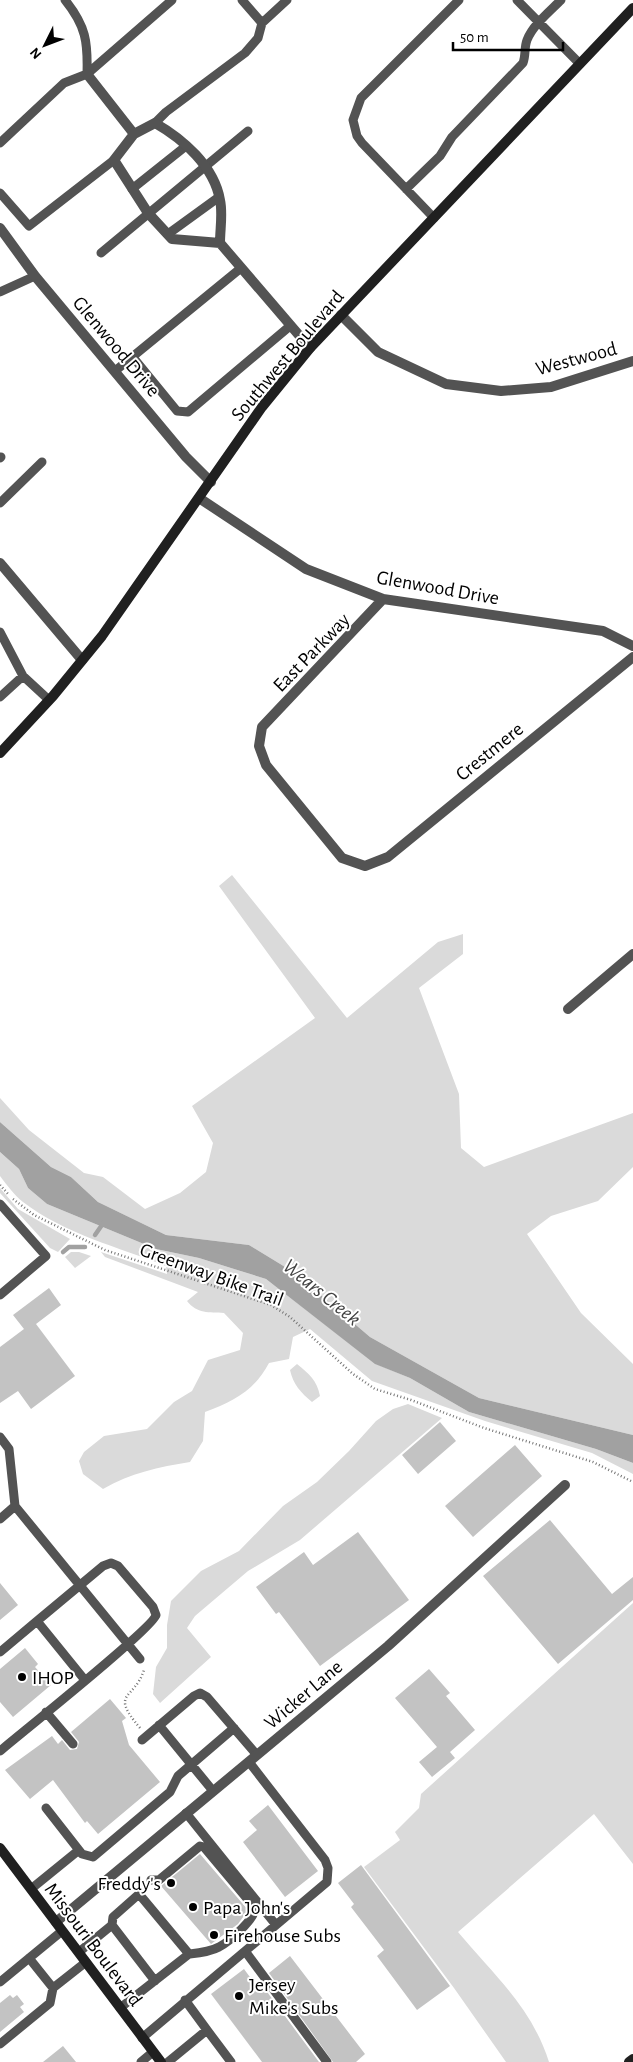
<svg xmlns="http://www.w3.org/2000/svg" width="633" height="2062" viewBox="0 0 633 2062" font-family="'Alegreya Sans',sans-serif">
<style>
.green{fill:#dadada}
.water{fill:#a1a1a1}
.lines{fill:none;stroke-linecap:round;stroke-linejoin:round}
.stream{stroke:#a1a1a1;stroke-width:4.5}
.building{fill:#c3c3c3}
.path{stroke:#757575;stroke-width:2.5;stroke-dasharray:1 2.5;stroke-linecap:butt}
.lane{stroke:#535353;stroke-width:9}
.street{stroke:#535353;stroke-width:10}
.secondary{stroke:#202020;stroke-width:10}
.poi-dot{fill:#000;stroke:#fff;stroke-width:2}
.labels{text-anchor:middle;stroke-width:4;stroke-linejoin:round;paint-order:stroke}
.street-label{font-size:20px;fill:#000;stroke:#fff}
.poi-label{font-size:20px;fill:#000;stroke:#fff;text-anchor:start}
.water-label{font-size:21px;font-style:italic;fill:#424242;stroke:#fff}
</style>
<rect width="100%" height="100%" fill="#fff"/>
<!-- green -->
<path class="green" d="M232,875l115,143 91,-76 25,-8v20l-44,34 40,106 2,54 23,19 149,-54v54l-35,34 -47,15 -24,18 54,79 52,51v71l-154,-37 -109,-61 -75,-64 -46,-28 -83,-10 -68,-33 -27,-25 -20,-10 -51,-45v-24l29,32 55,43 19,4 42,32 35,-16 26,-21 7,-29 -21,-37 123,-88 -96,-132z
M0,1152l19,17 9,19 19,16 109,45 43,9 67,21 110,85 34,14 59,34 127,37 37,14v11l-41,-21 -107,-32 -113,-40 -62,-52 -17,8 -4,22 -20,4c-15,28 -35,38 -64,49l-2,29 -13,21c-31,5 -60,11 -87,27l-20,-15 -4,-13 5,-9 20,-16 43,-7 27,-27 18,-11 16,-31 32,-10 3,-17 -19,-20c-15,-1 -27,1 -37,-12l11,-9 -93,-35 -4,-5 66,22 -1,-8c-48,-19 -101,-32 -143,-64 -9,-7 -16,-17 -23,-26z
M0,1188l18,21 52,30 -12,13 -8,-4 -50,-55z
M71,1252h8l12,4 -16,12 -10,-11z
M297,1364c12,10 20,16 23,32l-8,6c-11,-9 -19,-18 -22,-32z
M408,1404l34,14 -142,122 -52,31 -53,45 -8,12 24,29 -51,46 -7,-9 3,-27 11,-19v-23l4,-24 30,-30 38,-20 44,-45 34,-24 32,-31 27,-30 17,-12z
M633,1603v261l-39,-50 -136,118c36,43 74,76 91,130h-43l-52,-74 -90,-121 36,-27 -5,-8 24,-24 2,-14z"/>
<!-- water -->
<path class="water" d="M0,1122l51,45 20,10 27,25 68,33 83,10 46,28 75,64 109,61 154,37v28l-37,-14 -127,-37 -59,-34 -35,-14 -109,-85 -67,-21 -43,-9 -109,-45 -19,-16 -9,-19 -19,-17z"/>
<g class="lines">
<!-- stream -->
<path class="stream" d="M95,1235l9,-13
M63,1252l6,-5h16"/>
</g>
<!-- building -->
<path class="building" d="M49,1288l12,17 -25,19 39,52 -44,33 -13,-18 -18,12v-56l24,-18 -11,-14z
M440,1422l16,19 -38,33 -16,-19z
M515,1445l27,31 -69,61 -28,-31z
M550,1520l62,74 21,-17v23l-75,64 -75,-88z
M358,1532l51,68 -89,66 -41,-54 -3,2 -20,-27 48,-35 9,13z
M0,1583l18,22 -18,15z
M25,1648l13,16 -3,3 16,18 -38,32 -13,-15v-33z
M429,1669l21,24 -4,3 29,34 -25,22 5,6 -23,19 -13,-15 18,-15 -42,-49z
M110,1699l16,19 -4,3 7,24 31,37 -62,52 -11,-13 -2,2 -32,-43 -23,19 -25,-29 47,-34 6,8 4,-4 8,10 7,-1 2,-7 -8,-10z
M268,1805l50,66 -33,26 -42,-55 14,-12 -8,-9z
M200,1854l48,56 -10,14 -27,20 -50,-58z
M361,1865l89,121 -33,24 -40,-54 7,-6 -33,-43 3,-3 -16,-21z
M290,1956l75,98 -9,8h-23l-64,-89z
M244,1969l11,15 4,-3 60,81h-57l-51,-68z
M10,1995l3,3 4,-3 7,9 -4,3 4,5 -24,20v-29z
M63,2046l13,16h-33z"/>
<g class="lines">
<!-- path -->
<path class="path" d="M0,1185l9,10
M13,1199l21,16 71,35 166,55 19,12 63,57 22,15 36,11 73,28 109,34 40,20
M140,1728c-31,-37 -6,-27 4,-58"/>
<!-- lane -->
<path class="lane" d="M65,0c21,26 23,42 22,74
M242,0l20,23
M517,0l63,64
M262,23l25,-23
M155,123l11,-11 79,-59 13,-15 4,-15
M0,143l64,-60 23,-9 85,-74
M132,189l54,-43
M406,189l34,-33 12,-19 71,-74c3,-8 1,-15 4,-23 6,-15 22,-28 34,-40
M0,193l29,33 85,-66
M434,218l-72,-75 -5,-7 -4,-16 8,-22 98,-98
M168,234l51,-37
M101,253l147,-122
M0,292l35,-16
M132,356l45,55 11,1 102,-86
M115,371l126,-103
M0,458l1,-1
M0,503l42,-41
M0,632l23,44 26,24
M0,697l23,-21
M0,1204l46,52 -46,39
M0,1437l9,12 6,57 125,153
M0,1519l15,-13
M0,1652l37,-31 47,58
M46,1712l27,32
M159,1725l54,66
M142,1740l52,-44 6,-3 7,4 50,58
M0,1751c20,-17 153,-123 156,-136l-3,-8 -35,-41 -7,-3 -8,3 -66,55
M46,1808l36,46 11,3 77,-65 8,-16 56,-48
M186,1813l90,112
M151,1880h8l41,-34 4,1 51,61c1,10 -26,34 -36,39 -9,5 -20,6 -30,7
M31,1889l48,-39
M112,1925l43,56
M245,1951l82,111
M79,1952l33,-27 1,-8 26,-23 50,60 -69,54
M29,1958l24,30
M0,1982l62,-51
M185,2000l22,30
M142,2038l185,-156 1,-14 -3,-8 -76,-98
M0,2044l50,-41 3,-15 33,-26
M141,2062l12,-10
M168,2062l39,-32 24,32"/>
<!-- street -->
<path class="street" d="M87,74l47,60
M155,123c28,16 59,43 65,77 3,13 0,29 0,43l-48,-4 -24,-26 -34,-53 20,-26z
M0,228l35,48 151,181 25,25
M220,243l90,105
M341,315l37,37 68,32 55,7 50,-4 82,-26
M199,498l107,71 77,30 220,32 30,15
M0,563l82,97
M383,599l-121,128 -3,19 7,19 76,93 23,8 23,-9 245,-200
M568,1009l65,-55
M56,1922l332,-276 177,-161"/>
<!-- secondary -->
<path class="secondary" d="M0,753l53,-57 49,-60 160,-229 48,-59 323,-340
M0,1848l161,214
M629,2062l4,-3"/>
</g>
<!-- markers -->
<g class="poi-dot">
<circle cx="22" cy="1677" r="5"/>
<circle cx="171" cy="1883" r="5"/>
<circle cx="193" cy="1907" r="5"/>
<circle cx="214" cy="1935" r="5"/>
<circle cx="239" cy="1996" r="5"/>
</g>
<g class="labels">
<!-- street labels -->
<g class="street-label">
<text transform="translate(117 346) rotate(50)" y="7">Glenwood Drive</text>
<text transform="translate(287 355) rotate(-50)" y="7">Southwest Boulevard</text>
<text transform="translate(576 358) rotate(-15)" y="7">Westwood</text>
<text transform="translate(438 587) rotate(10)" y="7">Glenwood Drive</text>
<text transform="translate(311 652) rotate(-46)" y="7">East Parkway</text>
<text transform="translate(489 751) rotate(-39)" y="7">Crestmere</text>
<text transform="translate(212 1274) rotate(20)" y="7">Greenway Bike Trail</text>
<text transform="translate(303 1694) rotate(-40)" y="7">Wicker Lane</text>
<text transform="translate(94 1944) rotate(53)" y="7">Missouri Boulevard</text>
</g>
<!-- poi labels -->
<g class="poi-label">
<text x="32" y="1684">IHOP</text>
<text x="161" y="1890" text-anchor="end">Freddy's</text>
<text x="203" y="1914">Papa John's</text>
<text x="224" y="1942">Firehouse Subs</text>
<text x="249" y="1991">Jersey<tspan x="249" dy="23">Mike's Subs</tspan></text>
</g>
<!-- water labels -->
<g class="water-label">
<text transform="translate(322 1292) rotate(39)" y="7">Wears Creek</text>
</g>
</g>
<!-- north arrow -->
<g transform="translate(45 45) rotate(228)" stroke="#ffffff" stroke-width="4" paint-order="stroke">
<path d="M0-4L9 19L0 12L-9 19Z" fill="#000000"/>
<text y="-8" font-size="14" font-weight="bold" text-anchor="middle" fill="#000000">N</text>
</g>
<!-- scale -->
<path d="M453 42v8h110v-8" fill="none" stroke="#000000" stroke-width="2.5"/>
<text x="460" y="42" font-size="15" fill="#000000" stroke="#ffffff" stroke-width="4" paint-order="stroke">50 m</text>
</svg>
